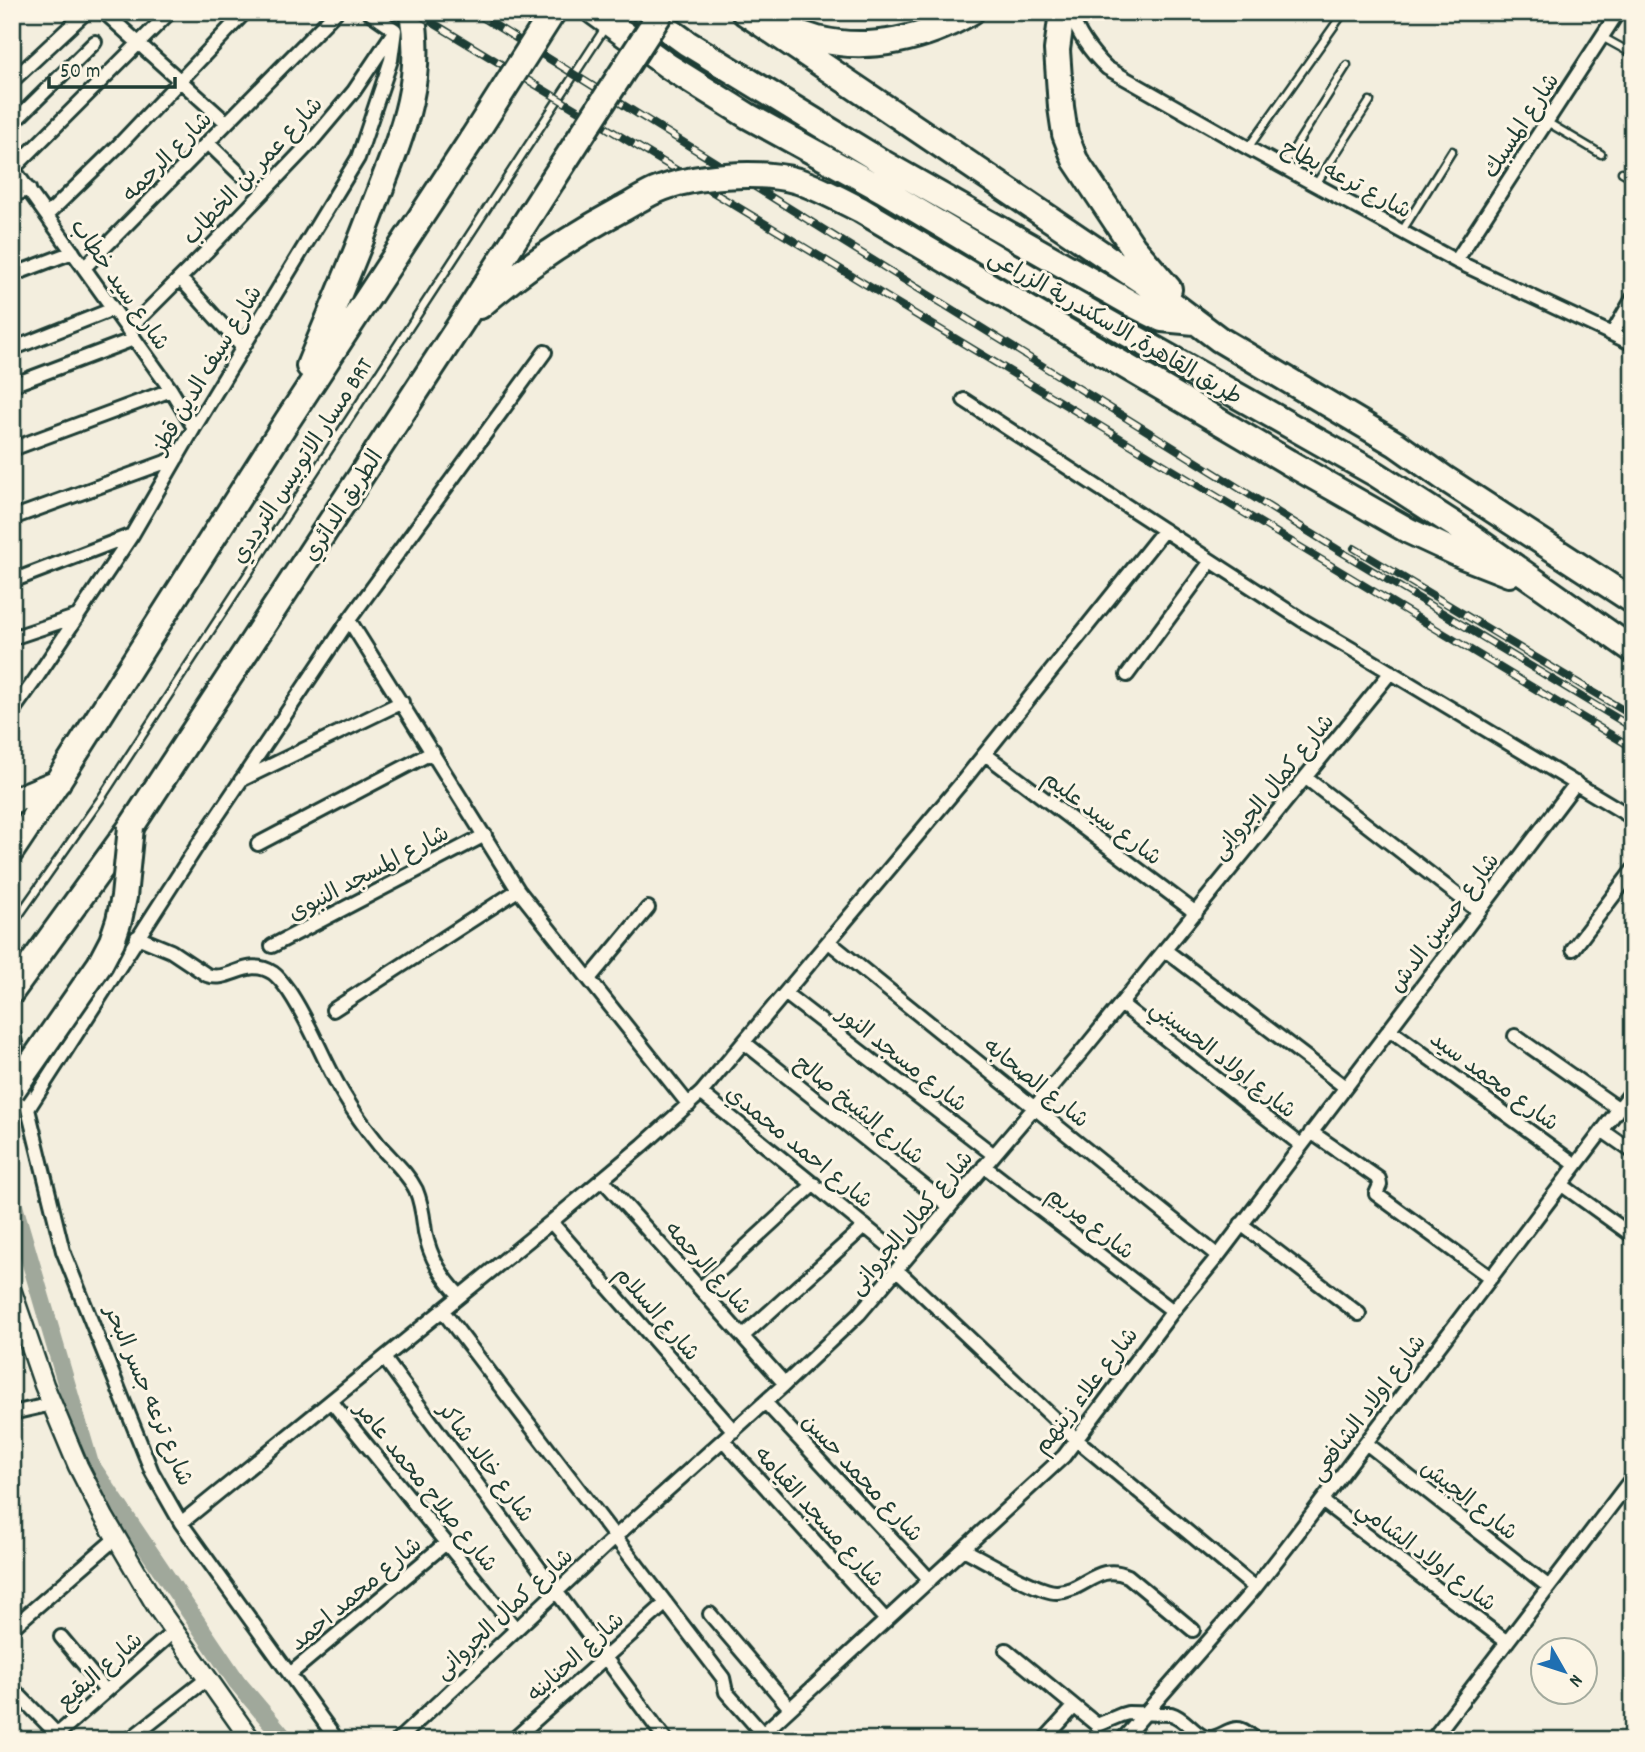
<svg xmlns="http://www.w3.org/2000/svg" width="1645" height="1752" viewBox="0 0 1645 1752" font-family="Dekko,'Playpen Sans Arabic',sans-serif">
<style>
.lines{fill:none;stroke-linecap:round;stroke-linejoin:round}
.canal{stroke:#a0a89b;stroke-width:18}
.lane-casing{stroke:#1f3d34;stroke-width:11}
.street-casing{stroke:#1f3d34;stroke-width:18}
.secondary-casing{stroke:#1f3d34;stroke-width:23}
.highway-casing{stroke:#1f3d34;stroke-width:30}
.lane{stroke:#fcf5e5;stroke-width:6}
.street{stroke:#fcf5e5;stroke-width:12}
.secondary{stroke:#fcf5e5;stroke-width:18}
.highway{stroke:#fcf5e5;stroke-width:24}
.rail-casing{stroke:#1f3d34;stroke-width:8}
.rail{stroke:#fcf5e5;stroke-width:5;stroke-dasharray:16;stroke-linecap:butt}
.highway-bridge-casing{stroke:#1f3d34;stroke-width:30;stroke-linecap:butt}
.highway-bridge{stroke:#fcf5e5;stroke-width:24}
.labels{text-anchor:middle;stroke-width:6;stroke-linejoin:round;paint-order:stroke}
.street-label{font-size:23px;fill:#1f3d34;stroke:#fcf5e5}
</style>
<rect width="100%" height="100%" fill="#f3eede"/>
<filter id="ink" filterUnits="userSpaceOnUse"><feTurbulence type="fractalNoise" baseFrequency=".0143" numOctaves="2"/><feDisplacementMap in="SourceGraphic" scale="14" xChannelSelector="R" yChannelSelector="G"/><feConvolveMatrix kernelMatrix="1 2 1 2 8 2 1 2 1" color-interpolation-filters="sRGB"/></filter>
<g filter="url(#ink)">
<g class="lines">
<!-- canal -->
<path class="canal" d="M12,1199l78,265 147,218 49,58"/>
<!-- lane casing -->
<g class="lane-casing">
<path id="lane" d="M1602,37l31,17
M1547,122l54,32
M1248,148l96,-136
M1283,166l64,-101
M1622,172l11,6
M1316,184l54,-83
M1402,231l50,-80
M12,925l88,-125 505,-772"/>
</g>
<!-- street casing -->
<g class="street-casing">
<path id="street" d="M104,12l123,111
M369,12l26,18
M1070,12c8,23 20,40 37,56l141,80 208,113 177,83
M12,81l74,-69
M12,124l83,-82
M208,143l32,31
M12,167l159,223 23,38
M14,168l156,-156
M12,196l17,-7
M47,215l72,-70 126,-133
M1456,261l162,-249
M84,268l252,-256
M12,275l61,-23
M180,278l63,70
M128,330l78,-78 105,-110 43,-51 39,-58
M1612,334l21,-36
M12,349l101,-40
M12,385l122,-46
M964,400l338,220 65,38 266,160
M12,449l159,-59
M12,518l165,-60
M12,581l120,-46
M349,620l169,270 171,215
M12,638l66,-22
M1127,675l84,-114
M12,712l23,-32 97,-145 62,-107 164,-270 33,-98 4,-30
M985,754l211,159
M1306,778l172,133
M241,780l161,-78
M258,844l175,-92
M137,937l34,14 36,24c23,8 40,-19 66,-2 7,5 12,13 17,20 22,33 34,70 55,104 10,17 22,33 34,48 13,15 28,27 37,45 6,14 7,27 9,42 5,26 17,45 35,64
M829,942l389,314
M272,946l213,-111
M1573,949l60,-79
M1165,950l180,137
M589,979l59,-71
M786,994l208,161
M1121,1004l180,141
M333,1010l185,-120
M12,1028l16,81 35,142 89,221 29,51 156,217
M1389,1029l187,136
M1515,1036l104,73
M745,1043l205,164
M701,1093l204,166
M28,1109l173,-269 148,-220 196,-268
M1603,1131l30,21
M1311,1132l68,47 1,6 -4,9 115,84
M984,1166l189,145
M602,1179l183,205
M1562,1185l71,51
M551,1222l183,209
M1241,1224l118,90
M897,1270l180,170 178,148
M701,1288l113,-104
M442,1310l281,368 3,14 36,41
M743,1336l122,-110
M384,1358l282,382
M331,1401l185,228
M765,1402l165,178
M12,1413l40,-9
M723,1440l163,180
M1366,1443l183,144
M1322,1501l185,141
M181,1523l370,-301 92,-77 58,-52 262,-312 201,-251
M963,1549c20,10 76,44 94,43 28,-1 40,-30 71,-16l65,54
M710,1614l80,94
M12,1628l104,-90
M61,1637l45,54
M1006,1650l91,75 24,-10 7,-2 43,1c14,4 21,18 33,23 13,6 25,-12 38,-7 5,2 9,6 14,10
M290,1674l156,-131
M12,1688l45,46
M51,1740l123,-109
M129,1740l79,-62
M398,1740l217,-203 170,-153 74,-70 225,-265 307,-377
M513,1740l153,-137
M756,1740l308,-284 109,-145 45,-55 358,-473
M1044,1740l30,-33
M1122,1740l133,-152 32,-41 346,-457
M1432,1740l201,-263"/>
</g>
<!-- secondary casing -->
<g class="secondary-casing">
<path id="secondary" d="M12,1292l32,93 34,81 26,51 53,90 94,133"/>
</g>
<!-- highway casing -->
<g class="highway-casing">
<path id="highway" d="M594,12l74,54 80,50 135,74 157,94 336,190 82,53 175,123
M644,12l43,31 198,121 247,140 30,15 33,3
M744,12l398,269 77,58 177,105 48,34 189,123
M1062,12l-5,38 4,57 4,27 10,26 58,87 36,42
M780,27c12,4 25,8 37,12 52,13 109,0 154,-27
M480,306c43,-38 92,-70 142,-97
M309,366c22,-54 46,-108 66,-163 25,-65 50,-119 37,-191
M1288,462l121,69 54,25 46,18
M12,801l46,-19
M12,850l46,-69 229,-360 185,-282
M12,991l119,-164 330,-504 91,-142"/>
</g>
<!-- lane -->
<use href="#lane" class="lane"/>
<!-- street -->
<use href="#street" class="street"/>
<!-- secondary -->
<use href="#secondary" class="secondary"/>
<!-- highway -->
<use href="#highway" class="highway"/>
<!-- rail casing -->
<g class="rail-casing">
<path id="rail" d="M415,12l1218,736
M474,12l866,539 293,177
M1354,548l279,168"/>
</g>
<!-- rail -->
<use href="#rail" class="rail"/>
<!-- highway-bridge casing -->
<g class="highway-bridge-casing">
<path id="highway-bridge" d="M472,139l81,-127
M552,181l109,-169
M622,209c11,-6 22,-13 33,-18 37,-16 104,-21 143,-10 21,7 43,19 63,29l427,252
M12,1091l88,-127 12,-23 7,-21 5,-23 7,-70"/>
</g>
<!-- highway-bridge -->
<use href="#highway-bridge" class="highway-bridge"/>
</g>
</g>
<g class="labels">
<!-- street labels -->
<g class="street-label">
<text transform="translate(1520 125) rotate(-57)" y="8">شارع المسبك</text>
<text transform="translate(166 156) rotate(-45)" y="8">شارع الرحمه</text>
<text transform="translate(252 170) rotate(-47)" y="8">شارع عمر بن الخطاب</text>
<text transform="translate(1347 178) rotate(28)" y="8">شارع ترعه بطاح</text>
<text transform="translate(121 284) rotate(55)" y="8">شارع سيد خطاب</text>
<text transform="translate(1116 326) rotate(30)" y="8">طريق القاهرة, الاسكندرية الزراعى</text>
<text transform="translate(206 369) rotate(-59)" y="8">شارع سيف الدين قطز</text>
<text transform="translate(301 460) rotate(-57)" y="8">مسار الاتوبيس الترددي BRT</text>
<text transform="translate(342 505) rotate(-57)" y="8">الطريق الدائري</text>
<text transform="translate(1272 786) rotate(-51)" y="8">شارع كمال الجروانى</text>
<text transform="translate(1103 817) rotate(37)" y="8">شارع سيد عليم</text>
<text transform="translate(368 872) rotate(-28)" y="8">شارع المسجد النبوى</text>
<text transform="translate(1443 922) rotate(-53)" y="8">شارع حسين الدش</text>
<text transform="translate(903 1058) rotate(38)" y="8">شارع مسجد النور</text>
<text transform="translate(1224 1058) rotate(38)" y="8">شارع اولاد الحسيني</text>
<text transform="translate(1495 1080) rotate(36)" y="8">شارع محمد سيد</text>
<text transform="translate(1037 1082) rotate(39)" y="8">شارع الصحابه</text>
<text transform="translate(860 1109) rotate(39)" y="8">شارع الشيخ صالح</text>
<text transform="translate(800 1146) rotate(39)" y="8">شارع احمد محمدي</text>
<text transform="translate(910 1222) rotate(-50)" y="8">شارع كمال الجروانى</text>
<text transform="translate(1091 1222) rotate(38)" y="8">شارع مريم</text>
<text transform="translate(709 1267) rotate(48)" y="8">شارع الرحمه</text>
<text transform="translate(658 1313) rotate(49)" y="8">شارع السلام</text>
<text transform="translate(1085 1390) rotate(-52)" y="8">شارع علاء زينهم</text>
<text transform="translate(150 1395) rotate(67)" y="8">شارع ترعه جسر البحر</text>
<text transform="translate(1367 1407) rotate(-53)" y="8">شارع اولاد الشافعى</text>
<text transform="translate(487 1462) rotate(53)" y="8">شارع خالد شاكر</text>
<text transform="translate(863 1477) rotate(47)" y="8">شارع محمد حسن</text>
<text transform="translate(427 1486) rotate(51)" y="8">شارع صلاح محمد عامر</text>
<text transform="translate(1470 1499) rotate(38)" y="8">شارع الجيش</text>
<text transform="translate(820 1516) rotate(48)" y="8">شارع مسجد القيامه</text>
<text transform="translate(1427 1555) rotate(37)" y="8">شارع اولاد الشامي</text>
<text transform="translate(355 1593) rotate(-40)" y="8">شارع محمد احمد</text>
<text transform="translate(503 1613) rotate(-43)" y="8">شارع كمال الجروانى</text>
<text transform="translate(575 1656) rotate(-42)" y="8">شارع الحناينه</text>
<text transform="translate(99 1670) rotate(-41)" y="8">شارع البقيع</text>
</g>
</g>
<!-- margin -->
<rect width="1645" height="1752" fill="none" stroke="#fcf5e5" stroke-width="42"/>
<rect x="21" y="21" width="1603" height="1710" fill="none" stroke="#1f3d34" stroke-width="2.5" filter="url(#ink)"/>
<!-- north arrow -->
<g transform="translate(1564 1671) rotate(129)"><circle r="33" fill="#fcf5e5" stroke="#a4ab9e" stroke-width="2"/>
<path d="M0-5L12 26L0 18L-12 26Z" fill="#1f6fb2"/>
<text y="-10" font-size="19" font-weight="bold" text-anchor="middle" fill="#1f3d34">N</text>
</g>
<!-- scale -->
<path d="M49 77v10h126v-10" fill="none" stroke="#1f3d34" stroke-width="3.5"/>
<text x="60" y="77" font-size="21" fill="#1f3d34" stroke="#fcf5e5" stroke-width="5" paint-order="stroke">50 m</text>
</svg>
